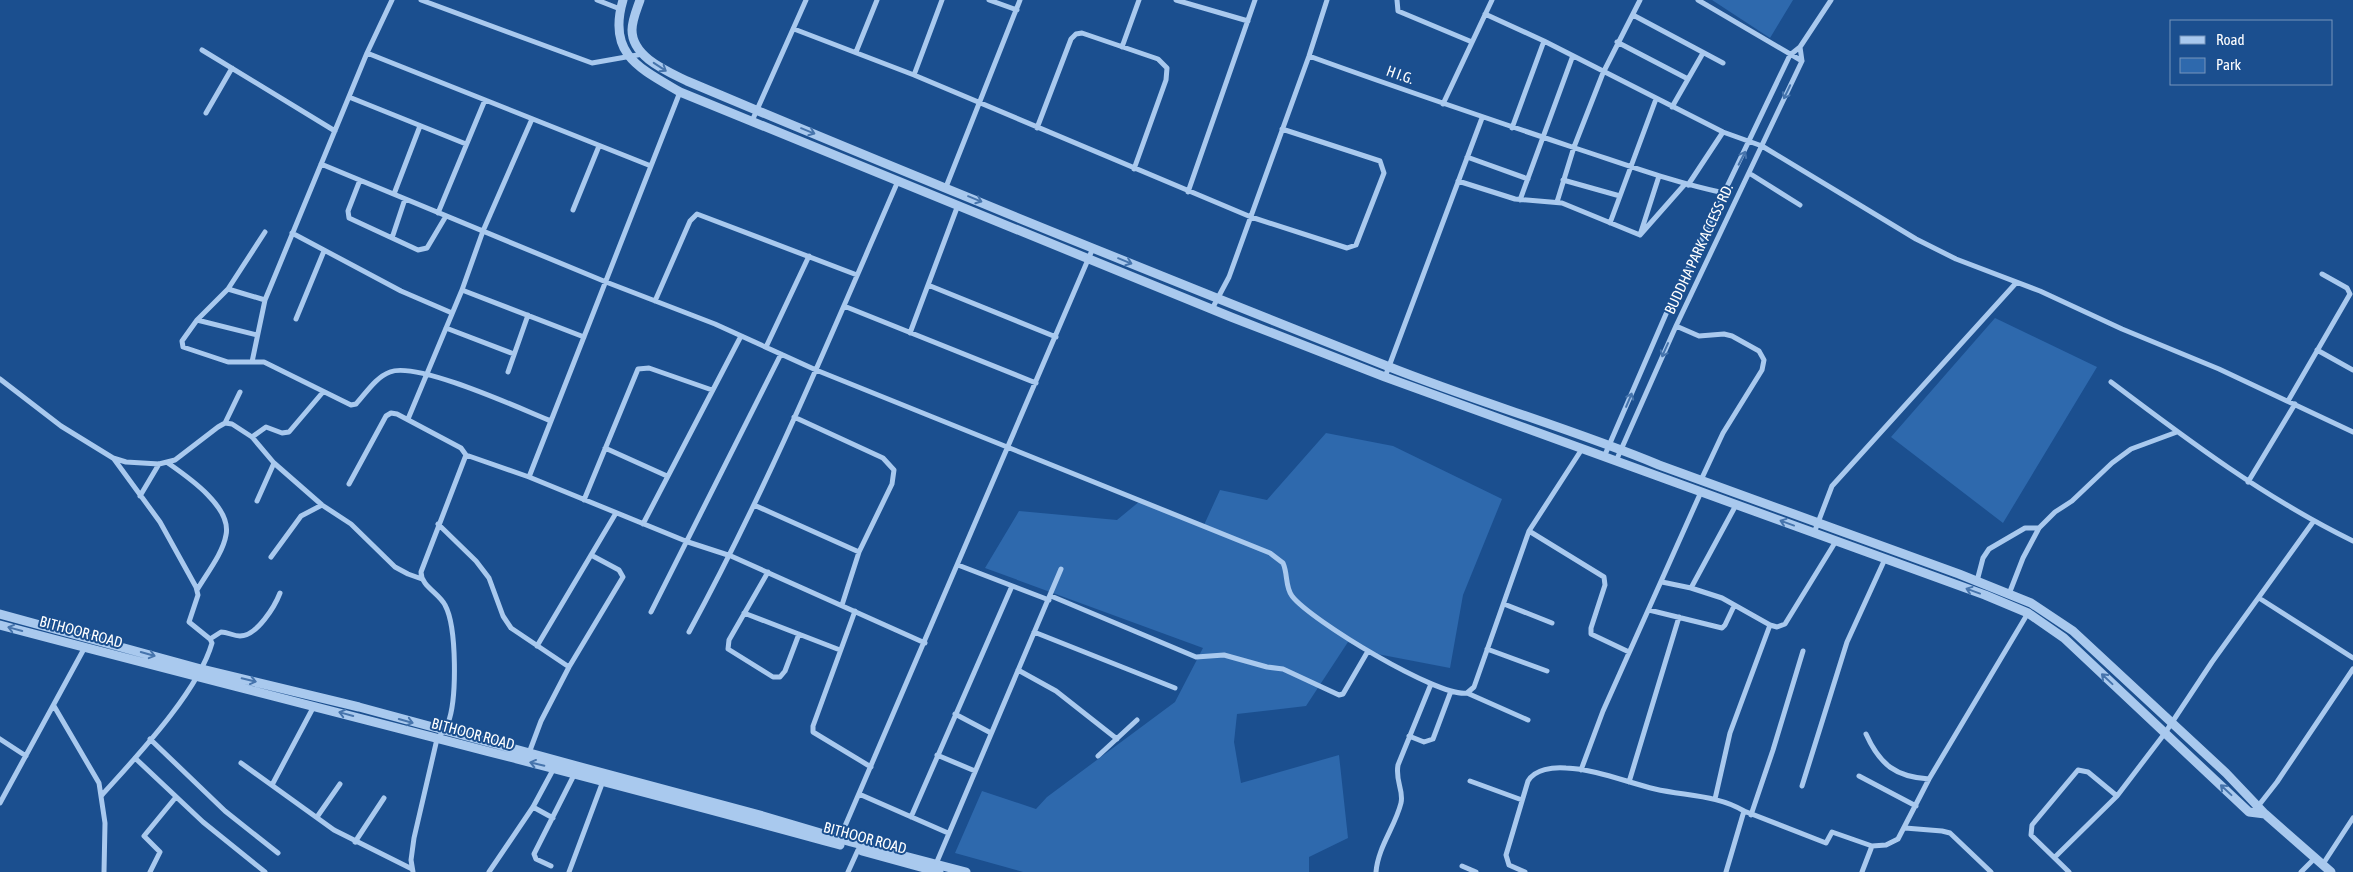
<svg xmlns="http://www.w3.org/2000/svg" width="2353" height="872" viewBox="0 0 2353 872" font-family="'Asap Condensed',sans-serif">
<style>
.green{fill:#2e69ad}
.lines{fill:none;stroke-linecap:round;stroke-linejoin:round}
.minor{stroke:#a9c9ee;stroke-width:5}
.tertiary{stroke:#a9c9ee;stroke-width:9}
.oneway{stroke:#4674ac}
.labels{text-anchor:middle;stroke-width:4;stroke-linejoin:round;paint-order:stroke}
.street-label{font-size:15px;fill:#fff;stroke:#1b4f8f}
</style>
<rect width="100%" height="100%" fill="#1b4f8f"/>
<!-- green -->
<path class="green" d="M1712,0h81l-23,38z
M1995,318l102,49 -94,156 -112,-86z
M1326,433l67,13 109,53 -39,96 -13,73 -78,-15 -24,-11 -42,64 -69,8 -3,28 7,41 98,-28 9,83 -39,19v15h-286l-68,-19 27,-62 54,18 11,-12 128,-95 28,-54 -218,-80 34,-57 98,9 23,-19 64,24 16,-35 47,10z"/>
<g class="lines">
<!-- minor -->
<path class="minor" d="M421,0l171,63 51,-9
M597,0l23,9
M989,0l28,10
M1176,0l72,21
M1397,0l1,11 74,31
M1698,0l104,61
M1485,14l59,27 179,91 39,14 154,93 40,20 84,32 82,38 97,40 134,63
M1633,15l90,48
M794,29l120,46 337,142 96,31 9,-3 28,-72 -4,-12 -98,-32
M1617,42l71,37
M1122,47l17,-47
M202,50l133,81
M856,52l21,-52
M367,53l284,113
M1309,56c88,32 177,62 266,92 49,16 97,34 149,45
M914,75l28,-75
M349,97l117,47
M1443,104l49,-104
M1672,107l31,-54
M206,113l26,-45
M752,121l54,-121
M1037,128l34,-89 5,-5 6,-1 76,26 9,9 -1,12 -32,89
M1512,128l32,-87
M1467,157l61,22
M321,164l285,118 109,42 101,46 454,183 13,10c5,11 2,24 9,33 18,24 147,102 175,97l7,-6 55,-156 53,-82
M1749,173l51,32
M360,180l-12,31 1,7 69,32 9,-2 19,-32
M1563,180l57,16
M1458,181l57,18 47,4 78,32 45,-51
M1688,185l35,-53
M946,187l74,-187
M1188,192l67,-192
M394,194l26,-68
M1520,200l52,-142
M1557,202l17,-55 29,-74 37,-73
M573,210l26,-64
M438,213l47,-113
M1610,223l46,-124
M265,232l-37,57 -31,31 -15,21 1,6 45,15h36l87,43 5,-1c10,-11 20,-27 34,-32 27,-11 131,37 161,49
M292,233l109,58 51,22
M1640,235l19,-59
M392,238l13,-39
M928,285l128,52
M228,289l37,11
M462,290l122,47
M655,301l35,-80 7,-7 160,61
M844,306l192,77
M1212,309l17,-32 80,-221 18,-56
M296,319l28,-68
M197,320l60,15
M1676,326l23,10 25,-2 8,2 27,15 5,9 -2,10 -39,63 -22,47
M446,328l68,26
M910,333l48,-128
M766,347l43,-91
M2317,350l36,20
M252,362l13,-62 102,-247 25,-53
M508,372l20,-57
M1385,377l97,-259
M0,379l61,47 52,32 13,4 33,2 16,-4 43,-33 7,-4 7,1 20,13 22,26 48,42 29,19 44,43 13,7 14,5
M2111,382c78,59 154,116 242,159
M2288,401l62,-107 -3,-6 -25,-14
M794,417l89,41 11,12 -2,14 -33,68 -17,53
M408,419l54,-129 21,-59 49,-112
M225,423l15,-31
M252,437l14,-10 16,6 7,-1 34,-40
M605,448l62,28
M1604,457l62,-143 124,-259 10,-8 31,-47
M1616,461l60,-135 126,-265 -2,-14
M168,463c20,14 64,44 58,72 -3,18 -19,38 -29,55
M529,477l151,-385
M2248,482l47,-78
M349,484l37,-68 5,-3 6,1 64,34 5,7
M140,496l19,-32
M584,500l54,-131 11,-1 63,22
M257,501l17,-38
M754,505l105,47
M438,524l38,37 13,17 14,38 8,12 58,39
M643,524l98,-188
M1529,531l75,46 1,8 -14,43v6l38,18
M1814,533l18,-47 184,-203
M271,557l30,-41 21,-11
M958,565l91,35
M768,572l-39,68 -1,9 45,28h7l5,-6 14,-37
M1977,581l6,-23 6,-9 36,-21h14
M1662,582l29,6 31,10 48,27 -40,108 -15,66
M1691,588l45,-83
M2009,594l14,-36 16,-30 16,-16 17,-11 40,-38 19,-14 46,-17
M1051,596l145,61 28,-2 43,12 16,2 56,26 4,-1 25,-43
M2259,598l94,60
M1504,604l48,19
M1649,610l73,18 3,-3 9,-19
M855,611l-42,115v6l58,35
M651,612l130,-258
M744,613l96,37
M1770,625l7,2 8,-3 51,-83
M689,632c79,-145 143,-299 209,-451
M1034,632l141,56
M210,639l11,-7c7,0 12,4 19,4 17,0 35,-30 40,-43
M537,646l79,-133
M1487,649l60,22
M1018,670l38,21 61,48
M1467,693l61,27
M54,706l45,77 6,40 -1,49
M955,714l36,19
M1866,734c14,31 30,43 63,45
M1409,736l15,6 9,-3 18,-48
M0,739l26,17
M150,739l75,72 53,42
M529,753l12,-32 28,-54 54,-90 -4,-7 -28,-15
M937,755l38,16
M1098,756l39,-36
M135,758l68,64 62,50
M241,763l93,67 78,39
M1581,770l22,-59 98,-219
M1859,776l57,30
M1470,781l52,19
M1629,782l50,-165
M272,785l42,-79
M1802,786l45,-144 38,-83
M859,794l89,39
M102,795c35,-39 96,-103 110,-152l-2,-4 -21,-17 9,-27 -2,-8 -36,-65 -46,-63
M0,803l85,-156
M2259,805l18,-23 76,-113
M533,807l20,11
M1751,815l22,-65 30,-99
M317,817l23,-33
M911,817l101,-231
M1905,828l37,3 8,2 41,39
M839,840l254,-592
M355,842l29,-44
M2055,857l62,-61 48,-63 47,-71 101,-140
M936,864l125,-295
M2323,864l30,-46
M551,866l-15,-7 -2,-5 41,-81
M1462,866l14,6
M150,872l10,-20 -16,-16 32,-39
M413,872l-2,-12 3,-22 23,-99c4,-5 9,-10 11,-16 9,-23 9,-96 -3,-118 -6,-12 -24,-19 -24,-33l45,-117 63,22 159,65 43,14 194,87
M489,872l44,-65 21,-39
M569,872l34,-91
M848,872l10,-22
M1376,872c2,-25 19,-45 25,-69 3,-13 -6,-21 -3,-38l33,-81
M1525,872l-16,-7 -3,-10 22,-74c7,-12 25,-14 38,-13 29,1 60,14 89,21 30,7 63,6 89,22
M1726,872l18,-61 82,32 6,-11 40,14 14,-1 12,-6 31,-60 99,-166
M1862,872l10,-26
M2069,872l-38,-37 1,-10 46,-55 10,2 29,24
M2301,872l14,-14"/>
<!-- tertiary -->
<path class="tertiary" d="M623,0c-16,54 16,68 57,92l551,225 154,60 600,218 43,18 36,25 185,174 16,2
M640,0c-3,9 -8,20 -8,30 0,27 35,41 55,51 232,98 466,192 700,285 90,36 183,62 272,99l300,109 72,29 42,28 153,142 39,41 66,58
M0,614l201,55 158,38 222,60 182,49 88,26 115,30
M0,625c280,74 561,143 840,220
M862,851l77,21"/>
</g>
<!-- one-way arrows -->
<defs><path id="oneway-shaft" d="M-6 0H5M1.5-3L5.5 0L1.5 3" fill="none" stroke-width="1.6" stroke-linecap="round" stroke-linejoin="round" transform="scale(1.25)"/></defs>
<g class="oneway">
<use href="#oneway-shaft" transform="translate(660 67) rotate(33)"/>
<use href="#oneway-shaft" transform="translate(1787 92) rotate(115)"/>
<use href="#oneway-shaft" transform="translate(808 131) rotate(22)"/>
<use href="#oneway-shaft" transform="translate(1742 158) rotate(-63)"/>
<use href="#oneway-shaft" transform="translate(975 199) rotate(22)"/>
<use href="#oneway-shaft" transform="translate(1125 261) rotate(22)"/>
<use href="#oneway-shaft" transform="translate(1665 350) rotate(114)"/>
<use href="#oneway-shaft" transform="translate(1629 400) rotate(-67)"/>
<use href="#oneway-shaft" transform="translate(1787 523) rotate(-160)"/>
<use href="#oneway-shaft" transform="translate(1973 591) rotate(-160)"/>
<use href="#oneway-shaft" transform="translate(15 629) rotate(-165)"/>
<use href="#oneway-shaft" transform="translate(148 654) rotate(16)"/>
<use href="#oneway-shaft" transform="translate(2107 679) rotate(-137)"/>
<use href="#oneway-shaft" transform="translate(249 680) rotate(13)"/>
<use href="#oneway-shaft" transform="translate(346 714) rotate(-165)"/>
<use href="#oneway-shaft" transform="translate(406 721) rotate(16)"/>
<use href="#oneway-shaft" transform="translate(537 764) rotate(-167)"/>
<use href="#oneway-shaft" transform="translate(2226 790) rotate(-137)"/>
</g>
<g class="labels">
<!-- street labels -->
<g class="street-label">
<text transform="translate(1400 75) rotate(20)" y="5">H I.G.</text>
<text transform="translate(1699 249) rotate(-65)" y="5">BUDDHA PARK ACCESS RD.</text>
<text transform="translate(81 632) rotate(15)" y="5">BITHOOR ROAD</text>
<text transform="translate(473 734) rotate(15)" y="5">BITHOOR ROAD</text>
<text transform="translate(865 838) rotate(15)" y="5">BITHOOR ROAD</text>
</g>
</g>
<!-- legend -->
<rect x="2170" y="20" width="162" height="65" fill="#1b4f8f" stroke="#7695bc"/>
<rect x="2180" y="36" width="25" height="8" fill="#a9c9ee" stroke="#7695bc"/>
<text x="2216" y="45" font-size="15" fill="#ffffff">Road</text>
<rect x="2180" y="58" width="25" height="15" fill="#2e69ad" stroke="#7695bc"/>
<text x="2216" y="70" font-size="15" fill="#ffffff">Park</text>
</svg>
